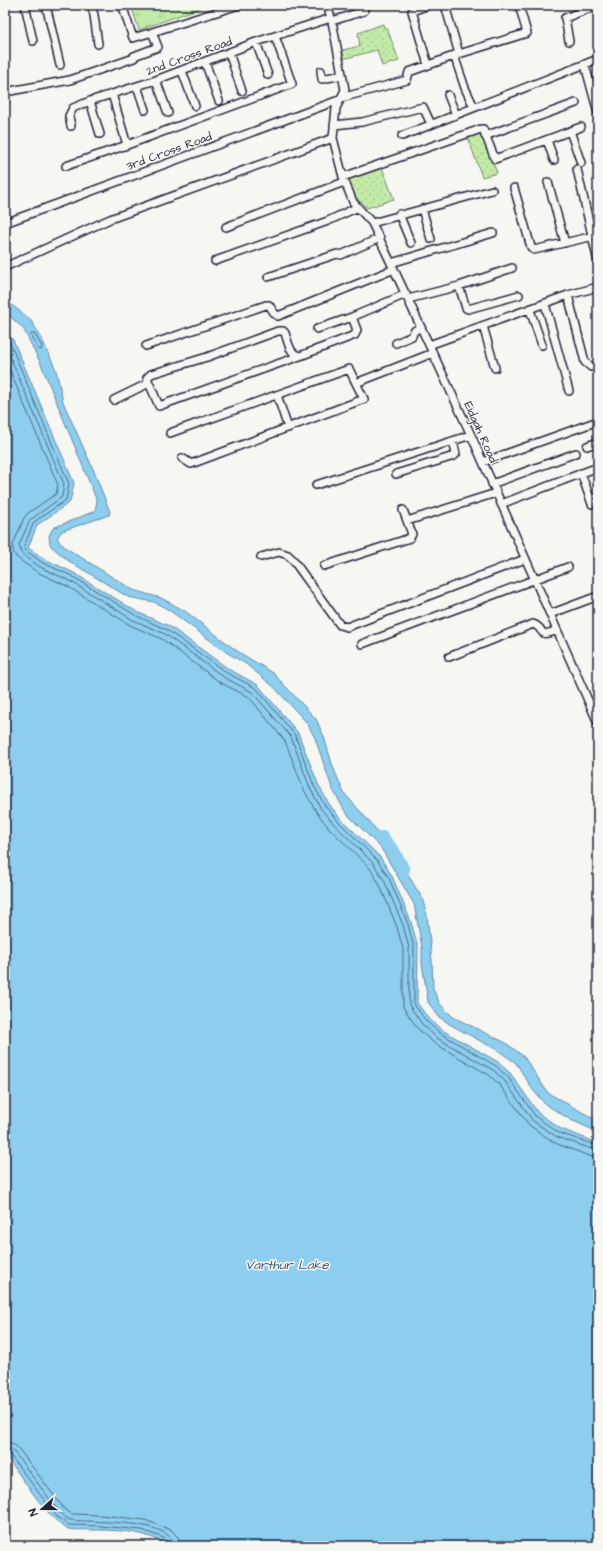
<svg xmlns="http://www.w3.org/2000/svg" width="603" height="1551" viewBox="0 0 603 1551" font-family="'Architects Daughter',sans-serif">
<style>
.grass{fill:url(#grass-dots);stroke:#728671}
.park{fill:url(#park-tufts);stroke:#728671}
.water{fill:#8dceef;stroke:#6289a7}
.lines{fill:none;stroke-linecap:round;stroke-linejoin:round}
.shore{stroke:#4d6783;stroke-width:1}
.river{stroke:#8dceef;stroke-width:12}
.street-casing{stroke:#22223b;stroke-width:10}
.street{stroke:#f6f6f2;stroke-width:7}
.labels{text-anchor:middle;stroke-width:3;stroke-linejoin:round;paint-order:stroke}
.street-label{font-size:12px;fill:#22223b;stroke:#f6f6f2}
.water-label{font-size:13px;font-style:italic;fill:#425671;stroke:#f6f6f2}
</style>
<defs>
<pattern id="grass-dots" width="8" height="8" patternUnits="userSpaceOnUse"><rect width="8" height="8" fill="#c3eba7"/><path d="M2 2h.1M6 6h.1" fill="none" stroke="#a7c991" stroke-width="1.8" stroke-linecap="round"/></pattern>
<pattern id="park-tufts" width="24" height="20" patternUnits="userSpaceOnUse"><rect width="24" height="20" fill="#c3eba7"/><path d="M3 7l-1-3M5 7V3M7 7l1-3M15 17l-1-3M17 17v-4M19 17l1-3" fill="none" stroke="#a7c991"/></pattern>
</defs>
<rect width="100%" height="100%" fill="#f6f6f2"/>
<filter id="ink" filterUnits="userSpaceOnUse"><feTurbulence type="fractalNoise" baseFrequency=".025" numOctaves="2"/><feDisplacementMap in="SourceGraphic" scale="8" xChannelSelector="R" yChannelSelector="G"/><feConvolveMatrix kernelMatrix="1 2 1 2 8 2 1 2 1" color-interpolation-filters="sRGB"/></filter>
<g filter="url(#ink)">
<!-- grass -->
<path class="grass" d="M383,24l1,4h3l12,33 -17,5 -5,-16 -34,9v-9l17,-4 -2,-13z
M481,130l16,43 -15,4 -15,-42z
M381,165l13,34 -27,9 -11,-10 -9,-21z"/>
<!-- park -->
<path class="park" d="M131,5h77l-69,25z"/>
<!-- water -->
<path class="water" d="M5,300l25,19 11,18 15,33 7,32 30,67 17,43 -1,3 -47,16 -3,4 -2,4 9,9 67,42 28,8 24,13 52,40 36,22 43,46 8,18 9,30 11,26 46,52 32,53 5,17 5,46 1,28 7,15 13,13 53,26 18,14 24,36 50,28v11l-27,-12 -26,-16 -12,-14 -17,-27 -17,-12 -48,-26 -12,-8 -11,-15 -6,-39v-16l-8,-43 -33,-56 -35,-35 -14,-25 -17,-50 -8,-15 -33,-36 -28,-23 -20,-12 -57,-42 -15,-8 -26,-5 -59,-36 -17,-14 -2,-3 -1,-8 4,-8 42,-17 2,-10 -56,-137 -18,-36 -18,-16z
M5,332l8,8 61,143 -4,19 -33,23 -9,23 17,11 29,14 63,39 32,14 61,44 28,15 40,48 20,51 11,20 11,14 40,39 12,19 19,46 7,25 -1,56 12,16 13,11 56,32 13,12 27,39 23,16 37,14v403h-431c-20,-16 -53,-16 -77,-16 -7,-1 -18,1 -24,-2 -17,-8 -48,-56 -61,-73z"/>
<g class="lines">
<!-- shore -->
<path class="shore" d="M32,334h3l7,13 -1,3 -3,-1 -7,-13z
M5,338l5,5 59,141 -3,16 -32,22 -10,24 1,4 18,13 29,13 63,39 32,15 60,43 29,15 39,47 19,51 11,20 13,15 39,39 12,18 19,46 6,24v56l12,17 14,12 56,33 12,11 28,40 23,16 39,13
M5,345l59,139 -2,13 -32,23 -11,25 2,8 19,14 30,14 63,39 32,14 60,44 27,14 39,45 19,51 11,21 13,15 39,39 11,17 19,45 6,23v57l13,19 15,14 56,32 11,10 29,41 24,16 41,14
M5,359l53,126 -2,9 -28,19 -4,5 -11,27v6l4,7 20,14 30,14 63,39 32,14 59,44 28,14 36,44 19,49 13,23 12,15 40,39 10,16 18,44 6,22v58l14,21 17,15 55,32 10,9 30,41 26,18 37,14h6
M5,1442l7,1 6,5 47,62 7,4 28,1 45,5 26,10 7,7 2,9
M5,1448l5,1 4,3 47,62c3,2 7,6 10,6 20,3 102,-2 103,26
M5,1453l5,2 48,63 11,7 31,1 42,4 22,8 4,4 1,4"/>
<!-- river -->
<path class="river" d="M382,837l12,14 10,19"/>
<!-- street casing -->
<g class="street-casing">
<path id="street" d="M25,5l8,36
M46,5l14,60
M91,5l3,10 4,29
M122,5l11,33 106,-33
M327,5l5,16 13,69 -9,18 -3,30 10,39 10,25 19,21 19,40 80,172 127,288
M445,5l14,49
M332,21l32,-10
M569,41l-4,-23 33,-13
M256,42l12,33
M229,53l13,38
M454,55l11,33 9,19
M205,62l14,39
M428,65l-16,-54 17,-6
M585,65l13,48
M182,71l13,35
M321,71l1,8 20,-4
M156,80l12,33
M137,86l8,24
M5,92l65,-12 64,-22v-2l24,-9 -6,-15
M112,94l15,51 165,-61 -17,-48
M448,95l8,20
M341,98l66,-18 2,-8 50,-18 68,-21 -8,-28
M90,101l10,33
M334,125l28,-3 61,-15 8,17
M71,126l-2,-10 4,-8 17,-7 66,-21 100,-38 75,-24
M570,131l11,32
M402,136l196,-77
M485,136l91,-33
M547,140l7,20
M66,166l61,-21
M577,169l21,93
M343,177l138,-48h2l12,30 86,-32
M548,182l17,61
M514,188l17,59 3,3 64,-15
M422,209l9,30
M399,214l12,29
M5,223l334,-123
M372,223l120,-33
M226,227l118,-45
M215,261l113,-40 30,-14
M391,263l102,-30
M5,267l105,-48 223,-81
M268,277l69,-23 4,1 39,-17
M459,286l7,22 2,1 51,-14
M568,295l17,67 6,5 7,-2
M408,299l51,-13 53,-18
M545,304l24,87
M530,310l12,35
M483,326l12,42
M317,329l35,-12 54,-23
M396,343l16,-7 2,-5 7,-4
M429,345l139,-50 30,-8
M146,346l120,-41h3l6,9 3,2 109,-44 7,-3
M300,356l-141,50 -12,-28 4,-4 56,-17 71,-26h5l2,2c3,9 5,22 15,23l55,-21 2,-5 -5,-13
M277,395l11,33
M114,400l35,-17
M170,433l179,-64 7,14 77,-30
M587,446l11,-4
M182,458l9,6 173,-65 -8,-16
M483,462l115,-41
M581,473l11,31
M396,474l58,-18 2,-2 -3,-13
M492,484l84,-31
M316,485l155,-50
M501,504l97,-37
M407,521l89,-28
M261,557l18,-5 9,3 5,5 47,65 7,2 178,-68
M324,566l86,-28 2,-4 -9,-24
M550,614l48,-18
M362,644l206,-77
M449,657l84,-33c13,4 3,15 24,6"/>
</g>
<!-- street -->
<use href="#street" class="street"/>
</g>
</g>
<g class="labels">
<!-- street labels -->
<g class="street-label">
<text transform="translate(189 56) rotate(-20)" y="4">2nd Cross Road</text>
<text transform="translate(169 151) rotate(-20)" y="4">3rd Cross Road</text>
<text transform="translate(481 432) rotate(66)" y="4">Eidgah Road</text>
</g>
<!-- water labels -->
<g class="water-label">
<text x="287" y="1269">Varthur Lake</text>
</g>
</g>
<!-- margin -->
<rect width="603" height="1551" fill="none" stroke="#f6f6f2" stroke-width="20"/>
<rect x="10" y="10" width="583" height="1531" fill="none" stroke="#22223b" stroke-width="1.5" filter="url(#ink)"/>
<!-- north arrow -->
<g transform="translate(42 1509) rotate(249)" stroke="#f6f6f2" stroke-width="3" paint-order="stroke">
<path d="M0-3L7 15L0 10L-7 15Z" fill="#22223b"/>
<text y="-6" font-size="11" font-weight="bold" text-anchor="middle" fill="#22223b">N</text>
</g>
</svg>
